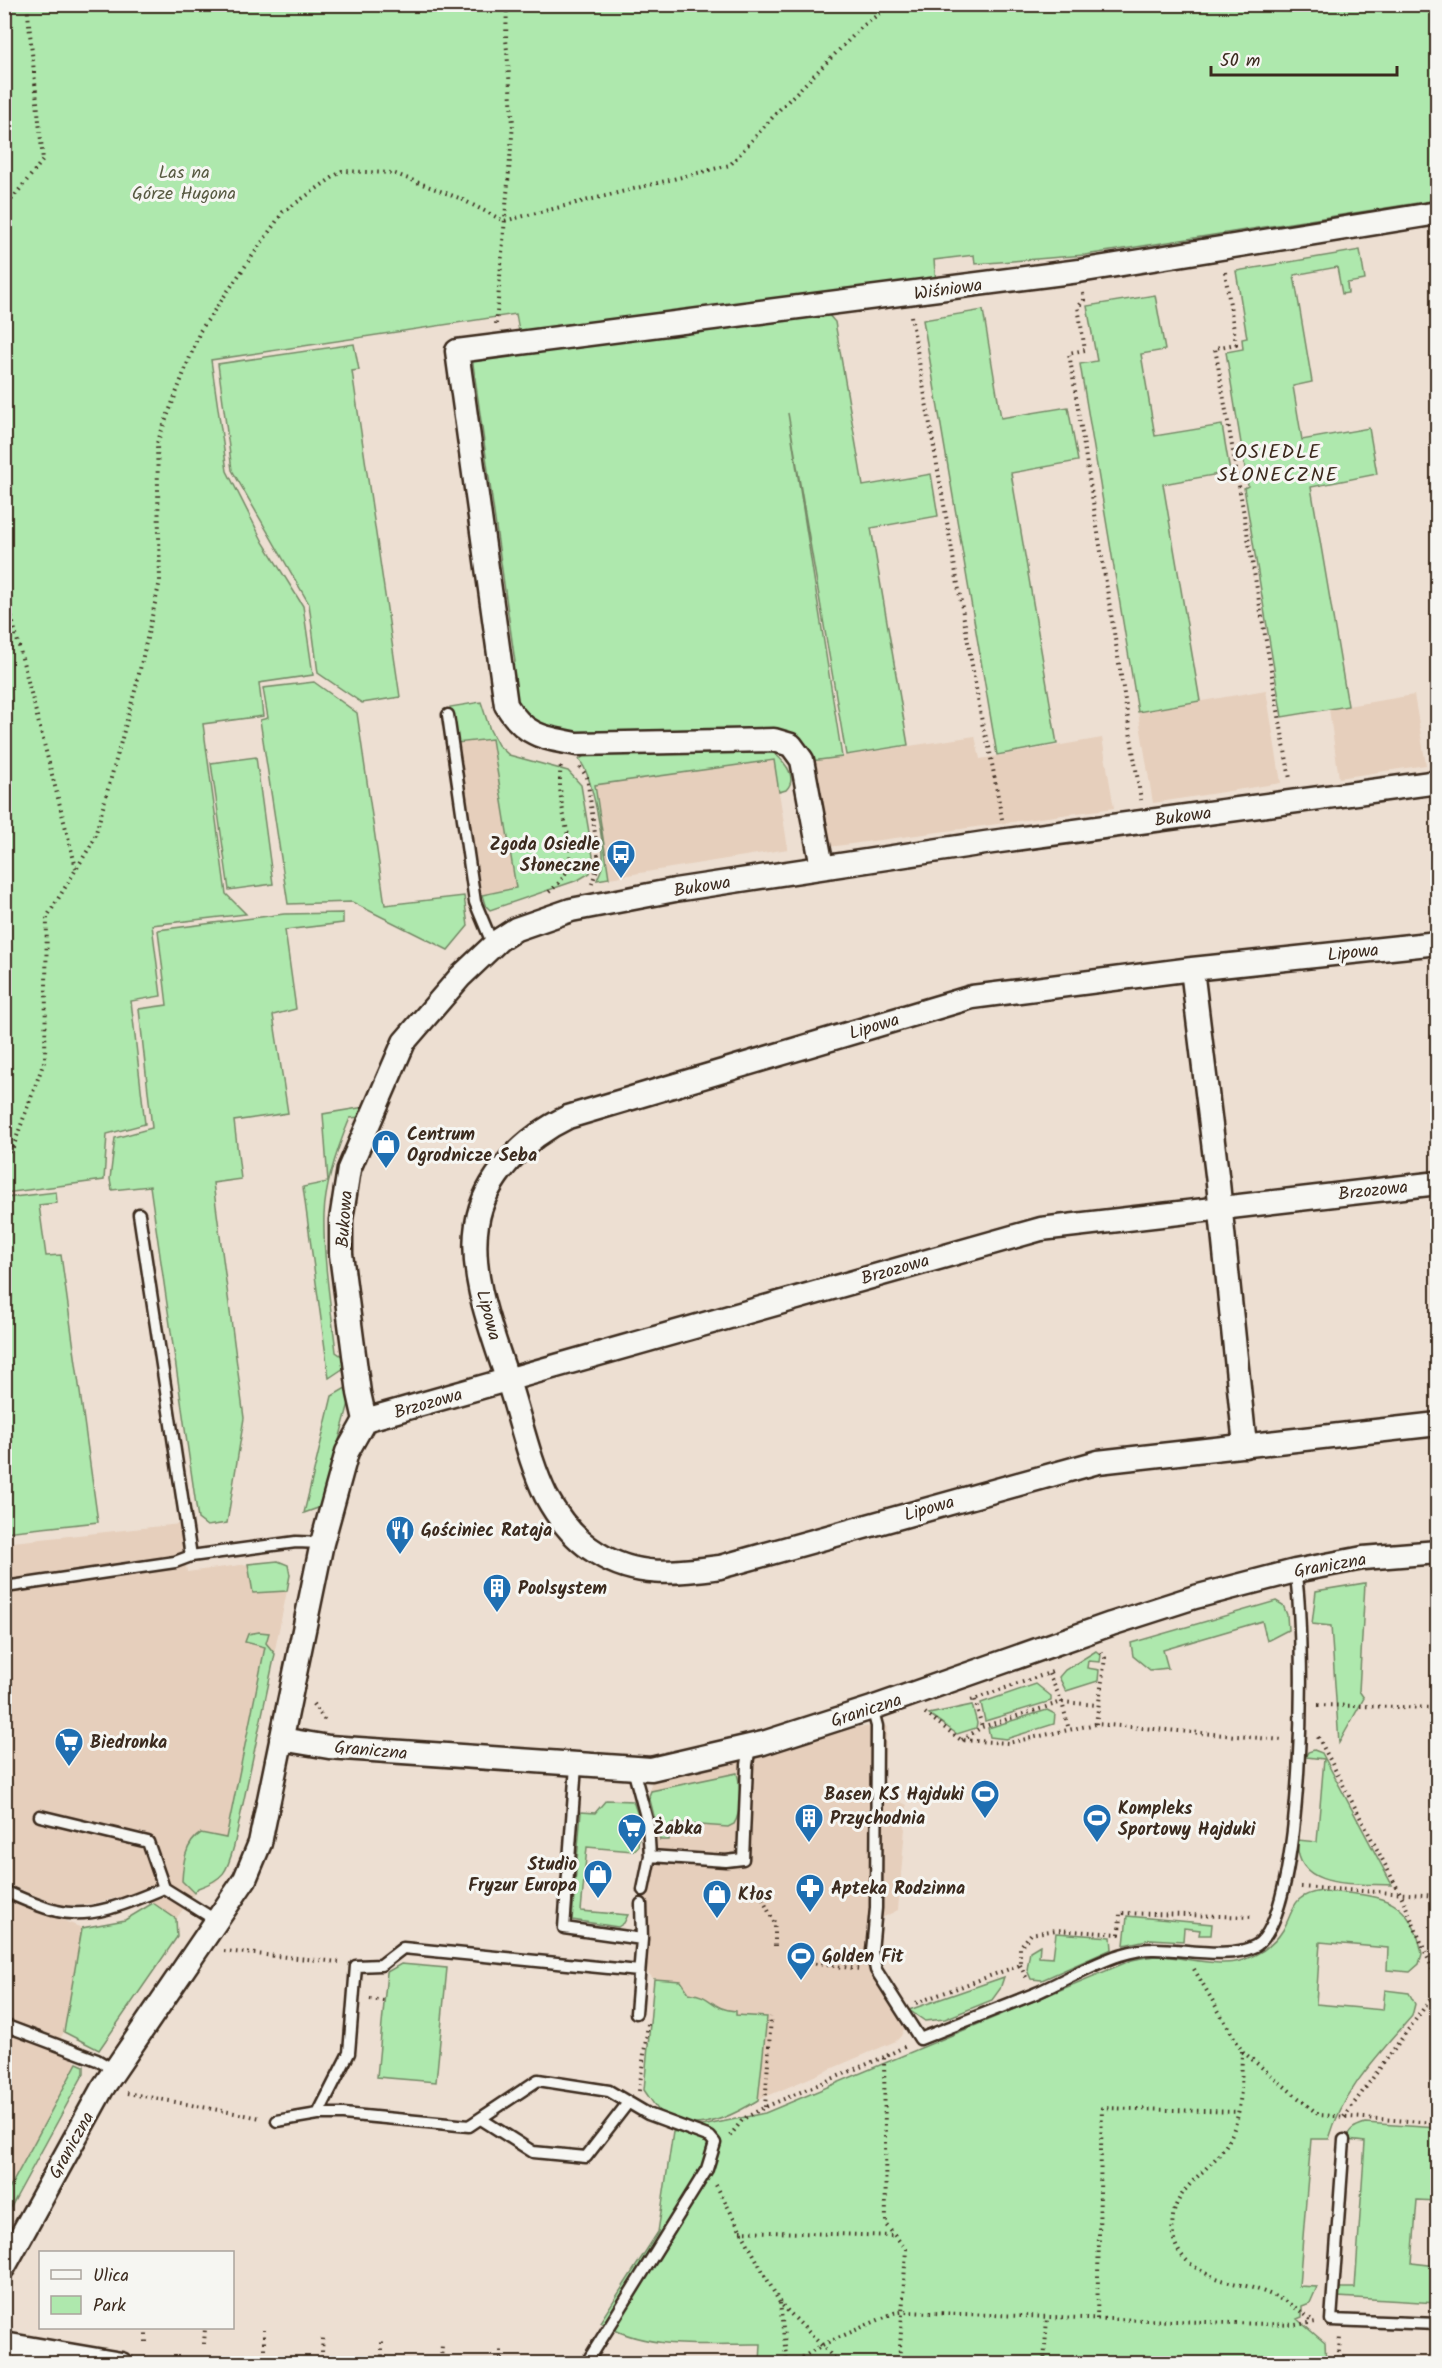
<svg xmlns="http://www.w3.org/2000/svg" width="1442" height="2368" viewBox="0 0 1442 2368" font-family="Kalam,sans-serif">
<style>
.built{fill:#e6cfbc}
.green{fill:#aee8ad;stroke:#748966;stroke-width:1.5}
.lines{fill:none;stroke-linecap:round;stroke-linejoin:round}
.lane-casing{stroke:#3b2a1e;stroke-width:15}
.street-casing{stroke:#3b2a1e;stroke-width:27}
.path{stroke:#3b2a1e;stroke-width:4;stroke-dasharray:1.5 4.5;stroke-linecap:butt}
.lane{stroke:#f6f6f2;stroke-width:10}
.street{stroke:#f6f6f2;stroke-width:22}
.labels{text-anchor:middle;stroke-width:6;stroke-linejoin:round;paint-order:stroke}
.park-label{font-size:18px;fill:#585a42;stroke:#f6f6f2}
.street-label{font-size:18px;fill:#3b2a1e;stroke:#f6f6f2}
.poi-label{font-size:18px;font-weight:bold;fill:#3b2a1e;stroke:#f6f6f2;text-anchor:start}
.neighbourhood-label{font-size:20px;letter-spacing:1.5px;fill:#3b2a1e;stroke:#f6f6f2}
</style>
<rect width="100%" height="100%" fill="#eddfd2"/>
<filter id="ink" filterUnits="userSpaceOnUse"><feTurbulence type="fractalNoise" baseFrequency=".0167" numOctaves="2"/><feDisplacementMap in="SourceGraphic" scale="12" xChannelSelector="R" yChannelSelector="G"/><feConvolveMatrix kernelMatrix="1 2 1 2 8 2 1 2 1" color-interpolation-filters="sRGB"/></filter>
<g filter="url(#ink)">
<!-- built -->
<path class="built" d="M1266,690l15,93 -128,20 -15,-91z
M1414,695l12,70 -87,13 -10,-69z
M975,736l5,23 122,-21 12,70 -285,39 -18,-86z
M492,739l24,150 -34,6 -26,-152z
M774,760l14,89 -179,29 -14,-93z
M180,1524l7,48 61,-8 5,29 34,-2 -49,238 -11,39 -11,14 -18,6 -22,31 -37,-26 -49,11 -29,2 -56,-23 -1,-340z
M887,1726l-4,61 10,11 14,7 -9,105 -16,8 -3,41 6,15 26,39 -10,23 -5,5 -138,59 -22,13 -22,8 -23,3 -47,-34 10,-111 -11,-11 -8,-38 16,-149 119,-28 87,-26z
M5,1897l77,31 -18,104 -7,12 20,19 -72,134z"/>
<!-- green -->
<path class="green" d="M4,5h1433v195l-352,55 -110,9 -1,-9 -40,5 2,23 -417,48 -3,-17 -305,46 16,111 36,71 40,64 10,69 -54,8 4,33 -60,8 23,170 20,20 -94,11 9,71 -30,5 14,123 -38,10 -3,46 -99,13z
M1360,250l5,30 -18,3 1,10 -6,1 -5,-27 -43,8 18,107 -19,4 9,54 67,-12 8,46 -66,13 37,219 -66,11 -38,-229 4,-2 -22,-134 17,-3 -1,-10 5,-1 -11,-67z
M1155,295l10,55 -24,4 14,82 67,-11 8,47 -67,12 37,217 -62,11 -58,-348 17,-3 -10,-55z
M983,310l18,108 67,-11 10,54 -67,12 46,271 -60,11 -74,-435z
M827,313l8,9 28,164 68,-12 7,42 -67,12 37,217 -62,10 -58,-342 54,344 -31,4 -4,-15 -11,-8 -218,-1 -57,-19 -16,-51 10,-5 -43,-305z
M354,344l5,26 -7,1 48,326 -38,6 -44,-30 -9,-69 -77,-134 -14,-106z
M314,682l43,31 28,192 79,-9 4,30 -20,24 -96,-48 -64,2 -28,-184 8,-2 -5,-30z
M481,702l9,28 8,15 11,10 59,16 13,14 12,71 -3,17 -12,7 -88,30 -5,-5 -3,-10 34,-7 -24,-149 -36,4 -6,-36z
M770,750c11,8 30,26 16,40l-7,2 -5,-32 -179,25 14,93 -12,2c2,-6 6,-12 6,-18 1,-19 -11,-90 -24,-102l5,-4z
M256,757l17,127 -44,6 -18,-127z
M343,913v10l-58,7 11,79 -23,6 15,98 -54,8 7,58 -28,4 31,235 -17,105 -20,3 -9,-7 -48,-333 -38,4 -2,-11 5,-41 37,-10 -13,-119 28,-4 -9,-75 126,-16z
M365,1107l-4,10 -11,1c-12,29 -25,65 -26,97 -1,46 7,92 12,137l10,7 1,7 -18,12 -26,-191 25,-5 -5,-68z
M56,1192l1,11 -18,2 7,51 15,-1 37,267 -93,10v-334z
M349,1386v17l-27,100 -4,5 -14,5 28,-117z
M278,1561l10,4 2,10 -3,16 -34,2 -5,-29z
M1365,1583l-6,108 5,7 -25,45 -8,-117 -19,-2 4,-33z
M1276,1601l7,4 4,10 1,15 -21,11 -5,-20 -99,29 5,18 -18,2 -17,-14 -2,-13z
M259,1632l10,1 -3,10 9,11 -41,192c-7,26 -10,33 -36,42l-4,5 -12,-12c1,-18 3,-38 19,-48l25,5 39,-191 -20,-5 3,-8z
M1096,1651l5,4 -1,7 -12,-1 -1,7 12,2 -1,11 -32,10 -7,-14 6,-7z
M1036,1684l15,12v5l-66,20 -4,-18z
M972,1705l5,18 -1,5 -19,6 -28,-20z
M1047,1710l8,4 -1,10 -48,15 -16,-2 -2,-9z
M1314,1750l8,3 70,132c-34,-2 -99,6 -94,-45l19,2 7,-83 -19,-2 3,-5z
M737,1773c4,14 5,38 -3,51l-6,3 -56,-4 -3,17h-9l-11,-44 2,-5z
M606,1800l27,1 7,20 -2,26 -5,4 -46,-4 -6,64 47,4 -4,8 -6,4 -46,-7 9,-108 14,1z
M1322,1891c52,5 89,1 100,63l-3,10 -9,8 -23,-2 1,-22 -68,-6 -4,62 67,6 2,-20 24,3 6,11 -3,12c-33,38 -69,74 -83,123h-18l-12,147 18,1 -7,16 -8,3v11l-5,2 28,24 1,20h-566l1,-19c-52,-1 -115,8 -161,-22l58,-90 15,-100 92,-19 367,-153c9,-2 18,-4 28,-4 22,1 62,12 83,4 15,-5 31,-15 40,-30 12,-21 8,-35 39,-39z
M153,1903l23,16 1,18 -78,113 -35,-18 18,-104 43,-8z
M1127,1916l85,8 -1,11h-12l1,-5 -16,-2 -1,13 -32,-2 -27,6z
M1056,1933l55,4 1,12 -70,31 -11,-1 -4,-9 3,-19 10,-6 -1,12 14,1z
M401,1964l46,4 -11,114 -59,-5 10,-105z
M1004,1977l-4,12 -8,11 -47,19 -20,2 -16,-11z
M654,1979l27,2 8,12c25,3 21,16 47,18v4l31,2 -9,83c-24,15 -65,36 -93,16 -8,-5 -15,-18 -21,-26z
M77,2063l7,3v7l-79,145v-21z
M1365,2123l72,5v73l-20,-1 -5,63 25,3v37l-99,-6 -1,-9h18l10,-146 -18,-2c0,-11 9,-14 18,-17z"/>
<g class="lines">
<!-- lane casing -->
<g class="lane-casing">
<path id="lane" d="M448,715l27,187 18,43
M139,1214l52,342
M5,1587l170,-25 16,-6 105,-14 26,1
M872,1708l5,18 -1,182 -4,43 4,19 44,69c38,-15 76,-30 114,-45 28,-12 57,-30 86,-39 10,-3 22,-6 32,-6 29,-1 76,11 103,-3 51,-27 51,-318 40,-375
M576,1766l-12,162 78,11 -1,-35
M633,1769l15,55 2,32 -7,34
M40,1816l108,26 16,46 53,33
M650,1856l76,5 17,-2 4,-94 3,-19
M4,1891c17,7 35,16 53,20 34,9 76,-10 107,-23
M636,2013l6,-74
M4,2025l93,35 17,10
M318,2114l31,-61 7,-87 25,-1 22,-17 236,23
M481,2119l52,33 53,5 41,-53
M277,2121l41,-7h25l126,12 69,-46 71,11 39,23 62,23 5,6 -8,26 -121,195
M1344,2140l-13,180 107,4"/>
</g>
<!-- street casing -->
<g class="street-casing">
<path id="street" d="M822,867l-20,-107 -11,-15 -17,-5 -197,4c-34,-6 -52,-8 -71,-39l-49,-354 622,-80 359,-58
M1438,943l-246,26 -220,28 -404,120c-42,20 -84,60 -91,107 -9,57 20,119 36,173 10,33 18,68 33,99 12,22 29,44 51,57 39,25 79,20 123,14l378,-105 340,-38
M1192,969l26,214 27,263
M365,1420l-6,-27 -18,-139v-34l8,-51 55,-127 56,-65 39,-37 17,-11 55,-19 104,-20 310,-47 453,-61
M365,1420l676,-191 397,-46
M281,1739l48,8 322,22 112,-26 109,-35 239,-84 84,-27 100,-26 68,-13 75,-6
M4,2267l98,-178 143,-210 15,-36 62,-300 25,-91 18,-32
M4,2344l117,20"/>
</g>
<!-- path -->
<path class="path" d="M4,209l39,-49 -16,-156
M1225,272l11,72 -21,4 75,431
M1083,293l1,7 -6,7 7,43 -16,3 72,447
M911,316l72,412 6,19 13,72
M496,324l17,-200 -7,-85 1,-35
M4,452l3,7 -3,55
M4,588l72,280
M580,767l7,10 12,85 -7,22
M549,892c32,-26 20,-46 14,-81 -3,-15 -4,-31 -2,-47
M4,1155l8,-5 33,-91 2,-142 47,-77 42,-153 24,-106 -3,-138 43,-112 83,-119 59,-41 51,2 66,25 45,23 226,-56 50,-56 84,-84 28,-21
M1049,1674l13,28 7,28
M971,1700l84,-29
M975,1700l7,27
M313,1704l13,18
M1318,1705l120,3
M925,1713l36,27 47,3 88,-19 187,16
M1096,1724l9,-66 -4,-7
M1318,1737l83,158 37,87
M962,1740l20,-13 80,-25 35,3
M1301,1887l137,9
M760,1894l15,30v24
M224,1951l115,11
M809,1963l51,6
M1020,1965l7,14
M1194,1969l48,82 77,64 119,8
M370,1999l14,2
M916,2003l104,-38v-18l11,-13 25,-4 63,4 1,-21 134,4
M1242,2051c-1,28 1,59 -11,85 -17,38 -65,49 -58,99 2,14 10,24 22,32 16,11 33,15 51,19 26,7 49,19 68,36
M639,2091l9,-67
M127,2093l134,25
M765,2107l6,-90
M1344,2117l94,-128
M730,2136l13,-17 22,-12 119,-50
M716,2185l64,118 60,61
M740,2231l154,5
M780,2303l7,61
M1097,2319l5,-211 137,4
M146,2342v-14
M204,2344l1,-16
M264,2349v-19
M322,2352l1,-17
M382,2356v-16
M441,2360l1,-15
M501,2364v-14
M792,2364l30,-19 72,-32 8,-1 393,13 21,-3
M899,2364l7,-115 -20,-24 -2,-168 22,-11
M1044,2364l3,-47
M1338,2364l2,-27"/>
<!-- lane -->
<use href="#lane" class="lane"/>
<!-- street -->
<use href="#street" class="street"/>
</g>
</g>
<!-- icons -->
<defs>
<g id="bus-pin" transform="scale(1.5)"><path d="M0 17L-7.5 6A9.5 9.5 0 1 1 7.5 6Z" fill="#1f6fb2" stroke="#f6f6f2"/><path d="M-5-6H5V4H4V6H2V4H-2V6H-4V4H-5ZM-3.5-4V0h7V-4ZM-3.5 1.2v1.5H-2V1.2ZM2 1.2v1.5H3.5V1.2Z" fill="#fff"/></g>
<g id="shop-pin" transform="scale(1.5)"><path d="M0 17L-7.5 6A9.5 9.5 0 1 1 7.5 6Z" fill="#1f6fb2" stroke="#f6f6f2"/><path d="M-5-2.5h2.3a2.7 3.5 0 0 1 5.4 0H5L5.5 6h-11ZM-1.5-2.5h3a1.5 2.3 0 0 0-3 0Z" fill="#fff"/></g>
<g id="restaurant-pin" transform="scale(1.5)"><path d="M0 17L-7.5 6A9.5 9.5 0 1 1 7.5 6Z" fill="#1f6fb2" stroke="#f6f6f2"/><path d="M-5-6h1v4h1v-4h1v4h1v-4h1v5L-1.5 .5V6h-2V.5L-5-1ZM5-6V6H3V1.5H1.5Q1.5-4 5-6Z" fill="#fff"/></g>
<g id="building-pin" transform="scale(1.5)"><path d="M0 17L-7.5 6A9.5 9.5 0 1 1 7.5 6Z" fill="#1f6fb2" stroke="#f6f6f2"/><path d="M-4-6H4V6H1V3H-1V6H-4ZM-2.5-4.3h1.7v1.8h-1.7ZM.8-4.3h1.7v1.8H.8ZM-2.5-1h1.7V.8h-1.7ZM.8-1h1.7V.8H.8Z" fill="#fff"/></g>
<g id="supermarket-pin" transform="scale(1.5)"><path d="M0 17L-7.5 6A9.5 9.5 0 1 1 7.5 6Z" fill="#1f6fb2" stroke="#f6f6f2"/><path d="M-6-5.5h2.5l.6 2H6L4.5 2H-2.5L-4.4-4H-6ZM-1.5 3.2a1.3 1.3 0 1 0 .1 0ZM3 3.2a1.3 1.3 0 1 0 .1 0Z" fill="#fff"/></g>
<g id="stadium-pin" transform="scale(1.5)"><path d="M0 17L-7.5 6A9.5 9.5 0 1 1 7.5 6Z" fill="#1f6fb2" stroke="#f6f6f2"/><path d="M0-5a6.5 5 0 1 0 0 10a6.5 5 0 1 0 0-10ZM-3.5-1.8h7v3.6h-7Z" fill="#fff"/></g>
<g id="pharmacy-pin" transform="scale(1.5)"><path d="M0 17L-7.5 6A9.5 9.5 0 1 1 7.5 6Z" fill="#1f6fb2" stroke="#f6f6f2"/><path d="M-2-6h4v4h4v4h-4v4h-4v-4h-4v-4h4Z" fill="#fff"/></g>
</defs>
<g fill-rule="evenodd">
<use href="#bus-pin" x="621" y="854"/>
<use href="#shop-pin" x="386" y="1144"/>
<use href="#restaurant-pin" x="400" y="1530"/>
<use href="#building-pin" x="497" y="1588"/>
<use href="#supermarket-pin" x="69" y="1742"/>
<use href="#stadium-pin" x="985" y="1794"/>
<use href="#building-pin" x="809" y="1818"/>
<use href="#stadium-pin" x="1097" y="1818"/>
<use href="#supermarket-pin" x="632" y="1828"/>
<use href="#shop-pin" x="598" y="1874"/>
<use href="#pharmacy-pin" x="810" y="1888"/>
<use href="#shop-pin" x="717" y="1894"/>
<use href="#stadium-pin" x="801" y="1956"/>
</g>
<g class="labels">
<!-- park labels -->
<g class="park-label">
<text x="184" y="178">Las na<tspan x="184" dy="21">Górze Hugona</tspan></text>
</g>
<!-- street labels -->
<g class="street-label">
<text transform="translate(948 289) rotate(-8)" y="6">Wiśniowa</text>
<text transform="translate(1183 816) rotate(-8)" y="6">Bukowa</text>
<text transform="translate(702 886) rotate(-9)" y="6">Bukowa</text>
<text transform="translate(1353 952) rotate(-6)" y="6">Lipowa</text>
<text transform="translate(874 1026) rotate(-17)" y="6">Lipowa</text>
<text transform="translate(1373 1190) rotate(-6)" y="6">Brzozowa</text>
<text transform="translate(344 1219) rotate(-86)" y="6">Bukowa</text>
<text transform="translate(895 1269) rotate(-16)" y="6">Brzozowa</text>
<text transform="translate(489 1315) rotate(75)" y="6">Lipowa</text>
<text transform="translate(428 1403) rotate(-16)" y="6">Brzozowa</text>
<text transform="translate(929 1508) rotate(-16)" y="6">Lipowa</text>
<text transform="translate(1330 1565) rotate(-10)" y="6">Graniczna</text>
<text transform="translate(866 1710) rotate(-18)" y="6">Graniczna</text>
<text transform="translate(371 1750) rotate(5)" y="6">Graniczna</text>
<text transform="translate(71 2145) rotate(-61)" y="6">Graniczna</text>
</g>
<!-- poi labels -->
<g class="poi-label">
<text x="600" y="850" text-anchor="end">Zgoda Osiedle<tspan x="600" dy="21">Słoneczne</tspan></text>
<text x="407" y="1140">Centrum<tspan x="407" dy="21">Ogrodnicze Seba</tspan></text>
<text x="421" y="1536">Gościniec Rataja</text>
<text x="518" y="1594">Poolsystem</text>
<text x="90" y="1748">Biedronka</text>
<text x="964" y="1800" text-anchor="end">Basen KS Hajduki</text>
<text x="1118" y="1814">Kompleks<tspan x="1118" dy="21">Sportowy Hajduki</tspan></text>
<text x="830" y="1824">Przychodnia</text>
<text x="653" y="1834">Żabka</text>
<text x="577" y="1870" text-anchor="end">Studio<tspan x="577" dy="21">Fryzur Europa</tspan></text>
<text x="831" y="1894">Apteka Rodzinna</text>
<text x="738" y="1900">Kłos</text>
<text x="822" y="1962">Golden Fit</text>
</g>
<!-- neighbourhood labels -->
<g class="neighbourhood-label">
<text x="1278" y="458">OSIEDLE<tspan x="1278" dy="23">SŁONECZNE</tspan></text>
</g>
</g>
<!-- margin -->
<rect width="1442" height="2368" fill="none" stroke="#f6f6f2" stroke-width="24"/>
<rect x="12" y="12" width="1418" height="2344" fill="none" stroke="#3b2a1e" stroke-width="2" filter="url(#ink)"/>
<!-- legend -->
<rect x="39" y="2251" width="195" height="78" fill="#f6f6f2" stroke="#aba49d" stroke-width="1.5"/>
<rect x="51" y="2270" width="30" height="9" fill="#f6f6f2" stroke="#aba49d" stroke-width="1.5"/>
<text x="93" y="2281" font-size="18" fill="#3b2a1e">Ulica</text>
<rect x="51" y="2296" width="30" height="18" fill="#aee8ad" stroke="#aba49d" stroke-width="1.5"/>
<text x="93" y="2311" font-size="18" fill="#3b2a1e">Park</text>
<!-- scale -->
<path d="M1211 66v9h186v-9" fill="none" stroke="#3b2a1e" stroke-width="3"/>
<text x="1220" y="66" font-size="18" fill="#3b2a1e" stroke="#f6f6f2" stroke-width="4.5" paint-order="stroke">50 m</text>
</svg>
